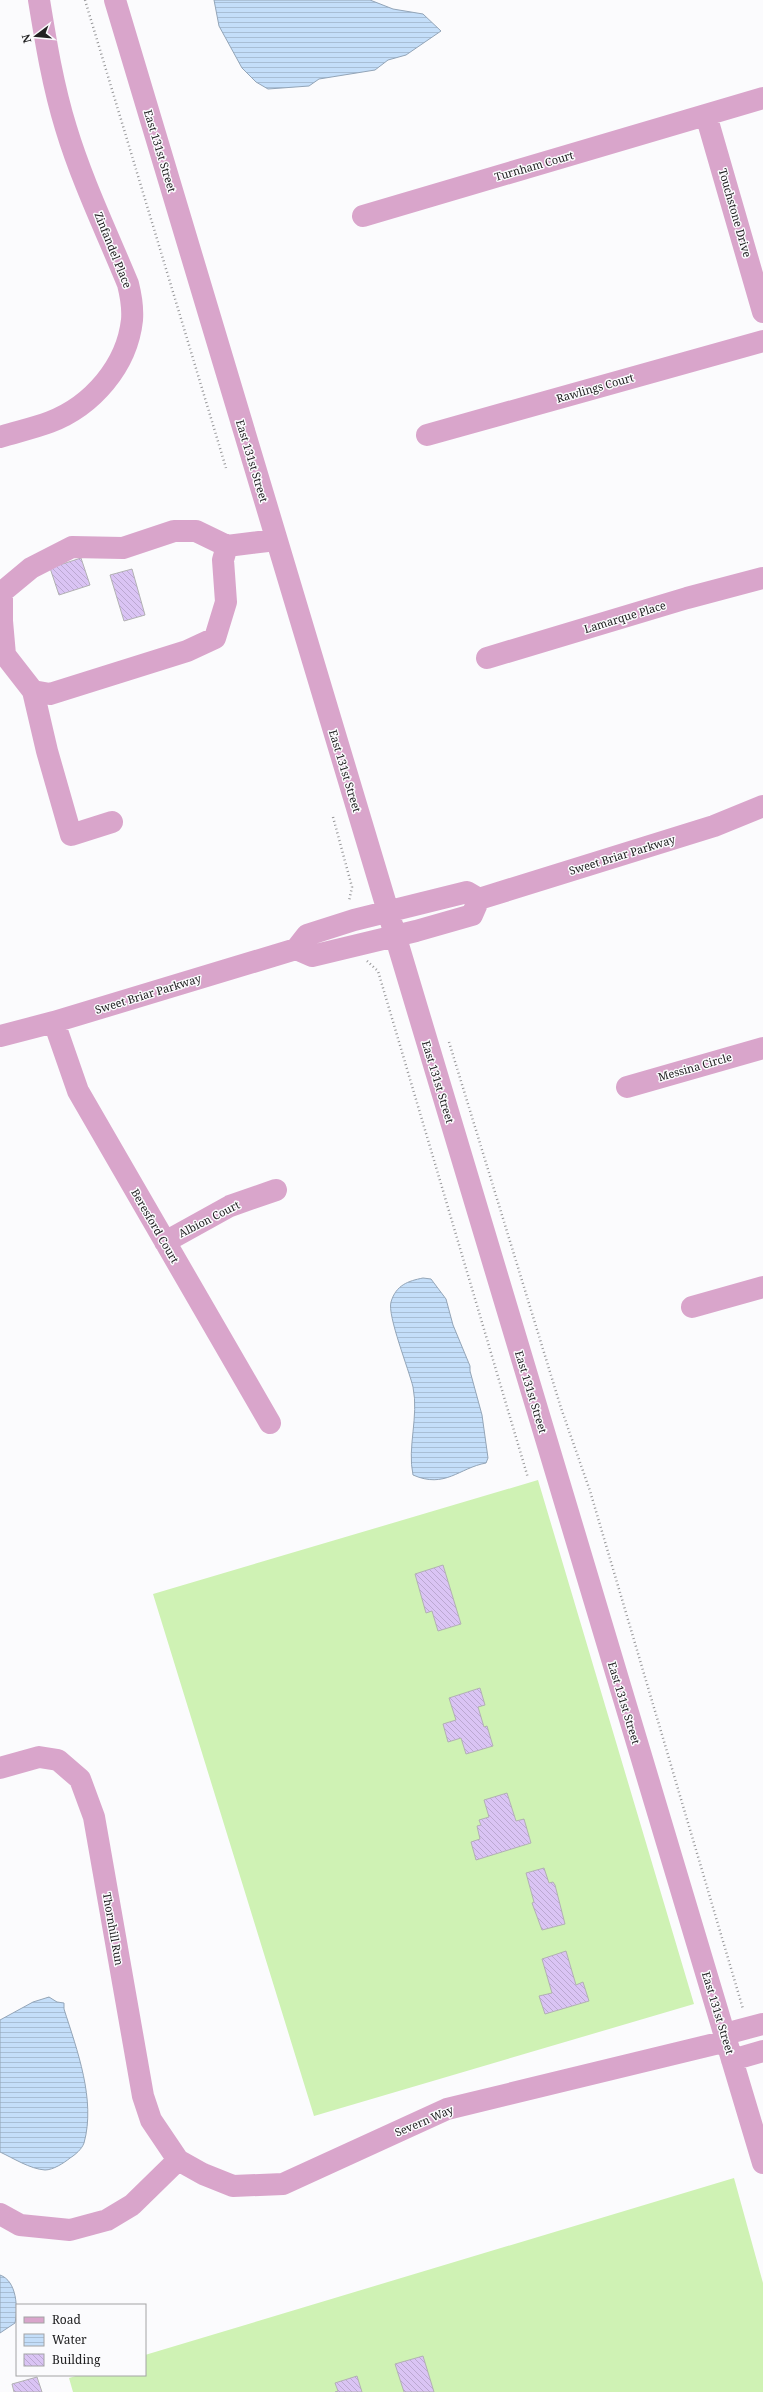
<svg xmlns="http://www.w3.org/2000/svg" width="763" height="2392" viewBox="0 0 763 2392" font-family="'Noto Serif',serif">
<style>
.grass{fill:#cff2b4}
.water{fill:url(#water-rules);stroke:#93a5b8}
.building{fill:url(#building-back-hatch);stroke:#b2b1b3}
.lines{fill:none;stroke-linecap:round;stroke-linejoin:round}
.path{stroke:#98989a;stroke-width:2.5;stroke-dasharray:1 3;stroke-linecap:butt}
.minor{stroke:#d9a5cb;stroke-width:22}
.labels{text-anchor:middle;stroke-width:3;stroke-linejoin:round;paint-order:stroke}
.street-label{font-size:11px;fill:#212122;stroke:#fbfbfd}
</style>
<defs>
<pattern id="water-rules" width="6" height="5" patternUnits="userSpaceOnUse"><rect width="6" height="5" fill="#c4def9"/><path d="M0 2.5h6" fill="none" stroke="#a8bed5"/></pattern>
<pattern id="building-back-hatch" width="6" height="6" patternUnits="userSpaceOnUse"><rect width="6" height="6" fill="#dac4f4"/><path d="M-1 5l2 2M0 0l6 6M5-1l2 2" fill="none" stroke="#bba8d1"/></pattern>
</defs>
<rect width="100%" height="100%" fill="#fbfbfd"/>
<!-- grass -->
<path class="grass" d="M538,1480l156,524 -380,112 -161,-522z
M734,2178l29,105v109h-690l-4,-14 10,-3h66v-20z"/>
<!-- water -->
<path class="water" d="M214,0h156l23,9 30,5 18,17 -35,24 -18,5 -13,10 -56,9 -10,7 -41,3 -12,-7 -14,-14 -23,-42z
M423,1278l8,1 15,20 7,26 17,41v5l12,44 6,43 -2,5c-27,5 -41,26 -73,12 -6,-28 6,-58 0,-88 -4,-17 -26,-72 -22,-85 5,-17 17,-21 32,-24z
M49,1997l8,5 7,1v6c13,41 32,91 20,134 -2,6 -9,12 -14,15 -6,5 -17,12 -25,12 -15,-1 -32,-12 -45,-18v-132l33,-18z
M0,2275c17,6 18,33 15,48l-15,10z"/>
<!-- building -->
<path class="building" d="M81,558l9,27 -31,10 -9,-27z
M132,569l13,46 -21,6 -14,-46z
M443,1565l18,59 -23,7 -6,-20 -6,2 -11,-39z
M480,1688l5,17 -7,2 6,20 3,-1 6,20 -27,8 -5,-16 -13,4 -5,-18 13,-4 -7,-22z
M507,1793l9,28 8,-2 7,24 -55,17 -5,-18 9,-3 -3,-13 4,-1 -2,-5 10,-3 -5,-17z
M544,1868l5,15 4,-1 2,3 10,39 -23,6 -10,-27 2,-1 -8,-29z
M566,1951l10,34 7,-3 6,19 -44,13 -6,-18 13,-3 -10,-34z
M423,2356l11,36h-30l-9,-28z
M357,2376l5,16h-27l3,-1 -3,-8z
M37,2377l5,15h-28l-2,-8z"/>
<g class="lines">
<!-- path -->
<path class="path" d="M85,0l141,468
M333,817l19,70 -3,14
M367,961l11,10 150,507
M449,1042l112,366 29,83 153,518"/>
<!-- minor -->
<path class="minor" d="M115,0l648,2163
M706,115l57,197
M363,216l400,-118
M427,435l336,-94
M0,437c16,-5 34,-9 50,-15 42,-16 77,-56 82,-102 1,-12 -1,-24 -4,-36 -21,-51 -46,-103 -62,-156 -13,-42 -20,-85 -27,-128
M227,546l-4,14 3,42 -11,36 -28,13 -137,43 -17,-3 -28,-36 -3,-34v-29l29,-24 41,-21 51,1 51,-17h22l31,15 49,-6
M487,658l200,-60 76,-20
M33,691l14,60 24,84 41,-13
M296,949l16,7 104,-25 56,-16 7,-16 235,-73 49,-20
M54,1022l24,69 192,332
M0,1036l54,-14 242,-73 11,-14 47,-15 113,-28 12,7
M627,1087l136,-39
M165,1242l65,-36 46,-16
M692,1307l71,-20
M0,1768l39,-11 19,3 22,19 14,38 49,279 8,24 27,40 25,14 30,12 50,-2 164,-75 280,-68
M725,2034l38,-10
M732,2060l31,-9
M0,2214l20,11 50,5 37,-10 25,-15 46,-45"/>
</g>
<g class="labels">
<!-- street labels -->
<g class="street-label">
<text transform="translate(160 151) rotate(73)" y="4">East 131st Street</text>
<text transform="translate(534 166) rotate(-16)" y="4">Turnham Court</text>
<text transform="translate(735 213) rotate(74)" y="4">Touchstone Drive</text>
<text transform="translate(113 250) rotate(68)" y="4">Zinfandel Place</text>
<text transform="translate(595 388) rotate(-16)" y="4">Rawlings Court</text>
<text transform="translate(252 461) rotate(73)" y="4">East 131st Street</text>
<text transform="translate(625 617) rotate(-17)" y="4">Lamarque Place</text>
<text transform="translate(345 771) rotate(73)" y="4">East 131st Street</text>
<text transform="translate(622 855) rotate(-17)" y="4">Sweet Briar Parkway</text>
<text transform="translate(148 994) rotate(-17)" y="4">Sweet Briar Parkway</text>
<text transform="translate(695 1067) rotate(-16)" y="4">Messina Circle</text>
<text transform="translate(438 1082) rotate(73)" y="4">East 131st Street</text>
<text transform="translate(209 1219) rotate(-27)" y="4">Albion Court</text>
<text transform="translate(155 1226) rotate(60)" y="4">Beresford Court</text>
<text transform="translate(531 1392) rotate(73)" y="4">East 131st Street</text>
<text transform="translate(624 1703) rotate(73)" y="4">East 131st Street</text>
<text transform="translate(113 1929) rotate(80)" y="4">Thornhill Run</text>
<text transform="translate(718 2013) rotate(73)" y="4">East 131st Street</text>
<text transform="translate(424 2121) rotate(-23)" y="4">Severn Way</text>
</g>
</g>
<!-- legend -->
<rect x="16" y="2304" width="130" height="72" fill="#fbfbfd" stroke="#a4a4a5"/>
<rect x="24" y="2317" width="20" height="6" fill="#d9a5cb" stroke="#a4a4a5"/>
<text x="52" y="2324" font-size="12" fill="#212122">Road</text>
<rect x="24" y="2334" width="20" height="12" fill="url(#water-rules)" stroke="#a4a4a5"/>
<text x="52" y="2344" font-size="12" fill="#212122">Water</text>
<rect x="24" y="2354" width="20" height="12" fill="url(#building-back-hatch)" stroke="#a4a4a5"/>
<text x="52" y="2364" font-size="12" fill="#212122">Building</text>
<!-- north arrow -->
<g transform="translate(36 36) rotate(254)" stroke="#fbfbfd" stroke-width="3" paint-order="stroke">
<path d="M0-3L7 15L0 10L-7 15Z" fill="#212122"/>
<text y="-6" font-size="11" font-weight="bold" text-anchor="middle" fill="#212122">N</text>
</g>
</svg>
